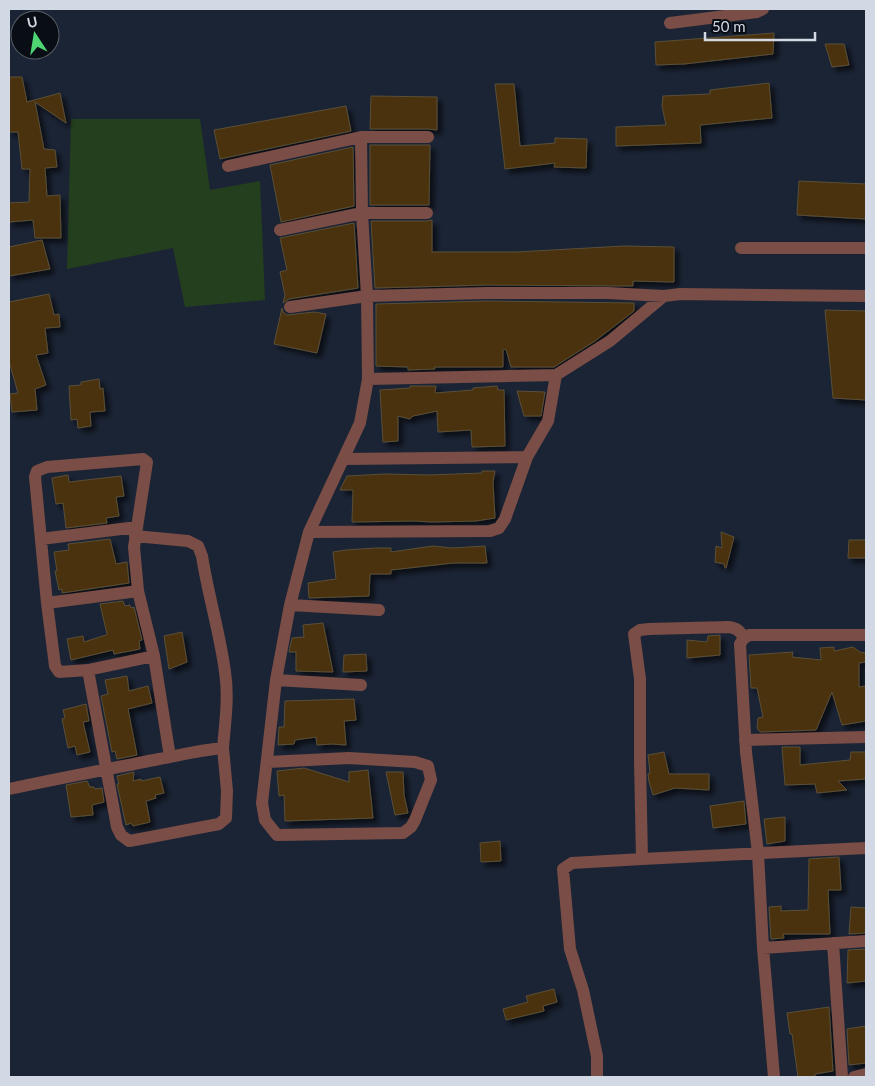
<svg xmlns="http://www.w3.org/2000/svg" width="875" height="1086" viewBox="0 0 875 1086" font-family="Lato,sans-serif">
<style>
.green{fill:#243f1e}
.building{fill:#493307;stroke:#5a4e3a;filter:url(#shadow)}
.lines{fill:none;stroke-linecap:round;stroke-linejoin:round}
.minor{stroke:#7a4d46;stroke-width:12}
</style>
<defs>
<filter id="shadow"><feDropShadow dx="4.5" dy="4.5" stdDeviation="2.5" flood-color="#0009"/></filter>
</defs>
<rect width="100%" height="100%" fill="#1b2435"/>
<!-- green -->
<path class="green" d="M71,119h129l10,71 50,-9 5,119 -80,7 -12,-59 -106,21z"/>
<!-- building -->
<path class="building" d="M774,33l-1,21 -89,10 -28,1 -1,-23z
M825,44h19l5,21 -17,2z
M9,77h13l5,25 33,-9 6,30 -31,-21 9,47 11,1 2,17 -12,1 2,28 13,-1 1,43h-26l-2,-18 -24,2v-19l20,-1 1,-33h-8l-4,-37h-9z
M769,83l3,35 -72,7 1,18 -85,3v-19l50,-2 -4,-19 1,-10 47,-2v-4z
M495,84h19l6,62 35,-3v-5l32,1 -1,29 -32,-1 1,-4 -50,6z
M371,96l66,1v33l-9,-1h-58z
M346,106l5,25 -131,28 -6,-29z
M370,145h60l-1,60h-59z
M353,147l1,59 -73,16 -11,-57z
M799,181l67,3v35l-69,-4z
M432,220v32h84l108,-6 50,1v35l-41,-1v5l-146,-1 -112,3 -4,-67h56z
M354,223l4,65 -69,11 -6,4 2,-8 -5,-23 7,-2 -7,-32z
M42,240l8,29 -41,7v-29z
M49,294l5,21 5,-1 1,13 -15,1 3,25 -12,2 10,30 -11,4 2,21 -25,2 -2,-18 8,-1 -9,-32v-59z
M487,301l147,2v8l-39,30 -41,26h-43l-5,-18 -3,1v17h-69l1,2 -27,1v-3l-32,-1v-62z
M282,308l1,4 4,3 27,-3 12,2 -9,39 -43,-9z
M825,310l41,1v89l-33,-2z
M99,379l1,10 3,-1 2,23 -15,1 1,14 -13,2 -1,-9 -6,1 -2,-34 12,-1v-3z
M410,386h26l-1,7 38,-3v-2l24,-2 1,4h6l1,56 -33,1 -1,-17 -33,2 -1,-21 -24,5 -3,3 -12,-3v25l-15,1 -3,-52 30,-2z
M517,391l28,1 -4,24h-17z
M482,471h13l-2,11 2,36 -19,3 -44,1 -18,-1 -62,1 1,-32h-13l7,-14 38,-2 44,1 53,-2z
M68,475l1,7 52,-6 3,20 -8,1 3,19 -13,2 1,5 -41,5 -3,-25 -7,1 -4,-26z
M721,532l13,5 -8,31h-1l-1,-4 -9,-2 1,-16 6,2z
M110,539l6,25 11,-2 2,21 -67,10v-4l-3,1 -4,-19h2l-3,-19 15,-2 -1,-6z
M849,540h17v18h-18z
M433,546l19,2 33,-2 2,17h-34l-62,7v4h-21l-1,22 -60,2 -1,-15 28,-4 -3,-27 13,-2 30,-2h15v4z
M123,601l2,5 5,-1 1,3 3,-1 8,33 -3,1 1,8 -26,5 -1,-4 -42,10 -4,-21 16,-3 1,6 22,-7 1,-1 -7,-30z
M323,623l10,49 -37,-1v-19h-7l3,-14 12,-1 -1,-12z
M182,632l5,30 -18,7 -5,-33z
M720,635v20l-33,3v-18l20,2 1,-6z
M834,647v4l19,-4 7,5 6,1v9l-7,1v24l7,-1v35l-24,4 -10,-33 -16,38 -56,2 -3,-4 1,-10 5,-1 -6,-29h-6l-2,-33 44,-3 -1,5 29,3 -1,-12z
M366,654l1,17 -24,1 1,-17z
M127,676l2,15 19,-5 4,17 -24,6 9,46 -20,4 -2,-8 -3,1 -11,-56 7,-2 -3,-14z
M354,699l2,21 -12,1 2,24 -14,-1 -15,1 -1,-8 -21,3 -1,4 -16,1 1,-18h5l1,-26z
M86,704l3,17 -6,1 7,30 -13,3 -2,-9 -7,2 -6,-29 3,-1 -2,-8z
M782,747h18v18l50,-5 1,-8h15v27l-28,2 9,9 -30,3 -2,-9 -30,1z
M664,752l5,22h40v16l-34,-2 -22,7 -4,-13 -1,-8 2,-1 -2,-18z
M304,768l45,14v-10l19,-2 5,48 -88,3 -1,-26 -5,1 -2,-25z
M134,772l-1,9 8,-2v2l19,-4 4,16 -9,2 1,3 -10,3 4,21 -17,4 -2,-3 -5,2 -9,-41h2l-2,-8z
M386,772h17l1,23 4,18 -13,2z
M87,781l3,6h4l1,2 7,-1 2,14 -12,3 1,10 -22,2 -5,-32z
M744,801l2,23 -33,4 -3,-22z
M785,817v24l-18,3 -3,-25z
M500,841l1,20 -20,1 -1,-19z
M839,857l2,33h-13l2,44h-47l1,4 -13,1 -2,-32 12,-1v5l27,-1 1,-51z
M851,907l15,1v25l-17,1z
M866,949v32l-19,2 1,-33z
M554,989l3,13 -14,4 1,5 -38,9 -3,-11 25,-7 -2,-6z
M829,1007l4,64 -18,3v3h-17l-6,-43h-2l-3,-21z
M866,1026v37l-17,2 -2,-36z"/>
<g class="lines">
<!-- minor -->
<path class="minor" d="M670,23l87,-11 6,-3
M228,166l133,-29h67
M280,230l82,-17h65
M741,248h125
M290,307l77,-11 120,-3h121l56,3 16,-2 186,2
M368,379l188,-4 54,-34 54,-45
M343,459l184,-2
M309,532l181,-1 9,-3 6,-9 22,-62 21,-36 8,-46
M135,536l53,5 10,5 4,10c6,39 18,77 23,116 4,25 0,51 -2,76
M41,539l96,-12
M47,603l91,-12
M290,605l89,5
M744,638c-5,-8 -7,-10 -16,-11l-79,2 -9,1 -6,4 6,45v82l2,98 224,-11
M88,670l66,-14
M276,680l85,5
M745,740l121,-3
M268,762l81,-4 66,4 13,4 3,14 -16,40 -4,7 -8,6 -126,2 -12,-15 -3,-17 14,-123 14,-75 19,-73 51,-109 8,-44 -1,-83 -5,-83 -1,-76
M9,789c50,-11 100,-20 150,-30 22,-4 42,-9 64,-11l4,43 -1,27 -7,6 -84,16 -6,1 -8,-6 -4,-8 -29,-157 -29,2 -4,-6 -8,-63 -12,-126 2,-6 10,-4 96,-8 4,3 -13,85 4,44 16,65 16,101
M833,943l9,134
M763,948l103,-7
M597,1077v-21l-14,-66 -13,-41 -7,-80 9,-6 70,-4
M774,1077l-11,-129 -5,-95 -12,-101 -6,-108 4,-6 5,-3h117
M854,1077l12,-3"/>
</g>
<!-- border -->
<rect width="875" height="1086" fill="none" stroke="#d2d8e4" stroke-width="20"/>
<!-- north arrow -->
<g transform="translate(35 35) rotate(348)"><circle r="24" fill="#090e15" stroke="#595f68"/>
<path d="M0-4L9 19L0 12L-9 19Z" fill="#4ed675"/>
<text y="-8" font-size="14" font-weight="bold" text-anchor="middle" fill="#d2d8e4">U</text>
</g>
<!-- scale -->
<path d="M705 32v8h110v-8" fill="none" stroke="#d2d8e4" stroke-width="2.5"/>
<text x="712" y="32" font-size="15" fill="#d2d8e4" stroke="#090e15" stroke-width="4" paint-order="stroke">50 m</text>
</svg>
